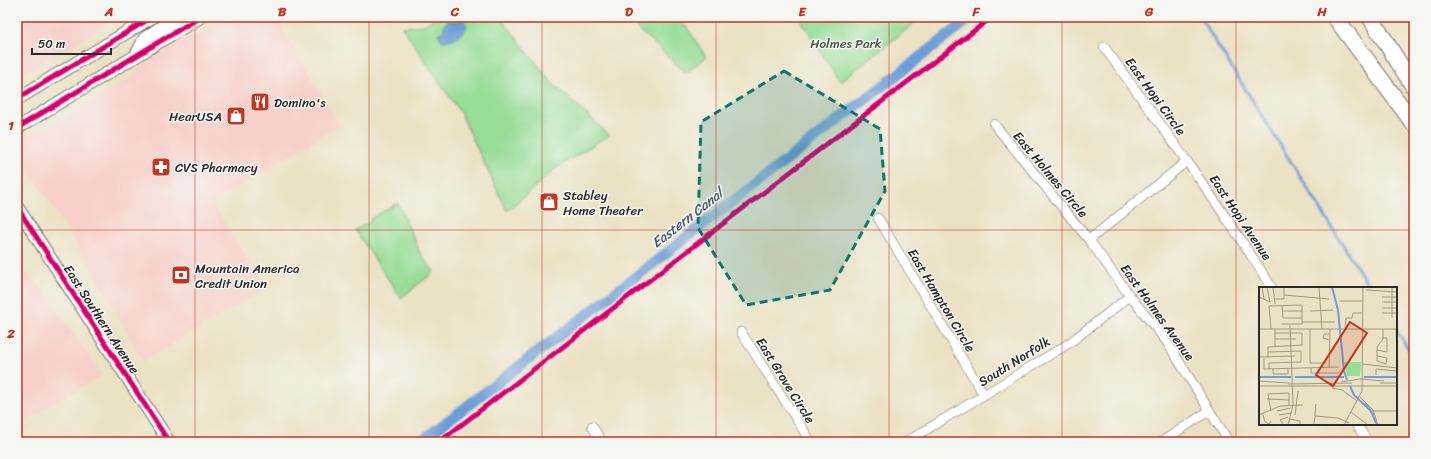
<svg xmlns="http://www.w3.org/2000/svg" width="1431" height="459" viewBox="0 0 1431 459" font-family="Sriracha,sans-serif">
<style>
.built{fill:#f7d0c9}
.green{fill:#97dd96;stroke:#618460}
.water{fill:#6d9dd7;stroke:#4c6481}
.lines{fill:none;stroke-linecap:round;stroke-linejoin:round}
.stream{stroke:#6d9dd7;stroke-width:3}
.canal{stroke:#6d9dd7;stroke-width:11}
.street-casing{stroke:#6e6b61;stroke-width:10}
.secondary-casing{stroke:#6e6b61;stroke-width:14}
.highway-casing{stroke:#6e6b61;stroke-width:18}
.street{stroke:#fff;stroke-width:9}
.secondary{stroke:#fff;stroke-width:12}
.highway{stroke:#fff;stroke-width:16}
.cycleway-casing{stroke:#f6f6f2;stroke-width:8}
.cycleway{stroke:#d6006c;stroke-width:5}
.marked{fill:#0f766e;fill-opacity:0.2;stroke:#0f766e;stroke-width:3;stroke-dasharray:8 5;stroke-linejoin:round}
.grid{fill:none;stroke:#c8321e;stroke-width:1;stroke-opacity:0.55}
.labels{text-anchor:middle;stroke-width:3;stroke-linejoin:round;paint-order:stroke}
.park-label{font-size:13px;fill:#465846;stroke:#f6f6f2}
.street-label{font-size:13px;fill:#2b2b2b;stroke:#f6f6f2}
.poi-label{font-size:13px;fill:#2b2b2b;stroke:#f6f6f2;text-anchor:start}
.water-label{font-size:14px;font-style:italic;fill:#455970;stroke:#f6f6f2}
.inset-river{fill:none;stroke:#6d9dd7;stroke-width:2}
.inset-road{fill:none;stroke:#9e9987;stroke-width:1}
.view{fill:#c8321e;fill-opacity:0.15;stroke:#c8321e;stroke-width:2}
.inset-edge{fill:none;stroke:#2b2b2b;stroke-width:2}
.neatline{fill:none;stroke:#c8321e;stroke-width:1.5}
.grid-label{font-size:13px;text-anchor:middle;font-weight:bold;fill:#c8321e}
</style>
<rect width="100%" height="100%" fill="#f6f6f2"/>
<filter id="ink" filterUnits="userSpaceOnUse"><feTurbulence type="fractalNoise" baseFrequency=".025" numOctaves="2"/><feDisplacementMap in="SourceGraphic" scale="8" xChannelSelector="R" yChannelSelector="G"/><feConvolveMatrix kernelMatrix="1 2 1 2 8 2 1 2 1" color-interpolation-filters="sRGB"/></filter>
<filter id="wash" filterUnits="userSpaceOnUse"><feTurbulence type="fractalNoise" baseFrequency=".012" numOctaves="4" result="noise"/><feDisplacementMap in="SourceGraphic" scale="16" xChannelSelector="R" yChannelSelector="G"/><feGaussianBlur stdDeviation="0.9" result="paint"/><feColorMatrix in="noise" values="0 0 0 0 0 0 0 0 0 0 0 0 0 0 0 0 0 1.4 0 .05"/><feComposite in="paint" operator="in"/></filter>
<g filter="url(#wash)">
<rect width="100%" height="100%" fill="#ebe2c4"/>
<!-- built -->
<path class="built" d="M17,17h102l-102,61z
M228,17h47l65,108 -128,77 54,86 -123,74 -53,-96 -70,-109 -3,-7 1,-6 5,-8 36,-15 70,-43 22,-20 27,-16 23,-8z
M17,257l11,17 21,25 54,76 -49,28 -37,24z"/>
<!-- green -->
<path class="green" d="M436,17h64l52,66 57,52 -54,34 -48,42 -47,-99 -58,-85 22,-2z
M625,17h54l5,9h2l20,31 -20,16z
M799,17h123l-82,65z
M398,203l22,50 14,19 -33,26 -46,-68 16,-9 -1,-2z"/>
<!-- water -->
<path class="water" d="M462,19l5,7c-6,10 -14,15 -25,15l-4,-7 6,-3c-1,-6 2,-12 9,-9l1,-1 2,2z"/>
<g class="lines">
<!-- stream -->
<path class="stream" d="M1200,17l170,271
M1396,329l18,29"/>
<!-- canal -->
<path class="canal" d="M420,442l161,-123 391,-302"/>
</g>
</g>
<g filter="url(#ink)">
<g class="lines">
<!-- street casing -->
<g class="street-casing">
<path id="street" d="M1104,47c58,79 116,158 168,241
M994,124l95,116 41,56 37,46 62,100
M878,218l106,177
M1089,240l98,-79
M741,332l70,110
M1356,424l12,18
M592,426l10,16
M906,442l162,-98 62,-48
M1161,442l48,-31"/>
</g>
<!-- secondary casing -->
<g class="secondary-casing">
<path id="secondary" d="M135,57l10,-19 31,-21
M17,99l135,-82
M17,128l183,-111
M17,207l152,235"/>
</g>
<!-- highway casing -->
<g class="highway-casing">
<path id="highway" d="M1335,17l79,107
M1370,17l44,70"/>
</g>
<!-- street -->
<use href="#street" class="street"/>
<!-- secondary -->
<use href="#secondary" class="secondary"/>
<!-- highway -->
<use href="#highway" class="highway"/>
<!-- cycleway casing -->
<g class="cycleway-casing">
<path id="cycleway" d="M17,99l135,-82
M17,128l183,-111
M17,207l152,235
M439,442l553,-425"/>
</g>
<!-- cycleway -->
<use href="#cycleway" class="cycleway"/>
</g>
</g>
<!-- marked area -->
<path class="marked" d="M784,71l96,58 5,62 -55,99 -84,15 -48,-77 3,-106z"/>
<!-- grid -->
<path class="grid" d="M195,17v425M369,17v425M542,17v425M716,17v425M889,17v425M1062,17v425M1236,17v425M17,230h1397"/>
<!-- icons -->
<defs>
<g id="restaurant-square" transform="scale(1)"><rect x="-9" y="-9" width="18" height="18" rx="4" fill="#c8321e" stroke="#f6f6f2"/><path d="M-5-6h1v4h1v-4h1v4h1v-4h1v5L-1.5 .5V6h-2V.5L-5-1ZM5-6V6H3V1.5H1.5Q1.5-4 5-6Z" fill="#fff"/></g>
<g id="shop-square" transform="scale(1)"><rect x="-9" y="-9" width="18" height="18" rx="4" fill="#c8321e" stroke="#f6f6f2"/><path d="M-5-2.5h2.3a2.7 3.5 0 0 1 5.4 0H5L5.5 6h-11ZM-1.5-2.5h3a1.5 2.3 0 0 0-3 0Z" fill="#fff"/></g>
<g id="pharmacy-square" transform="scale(1)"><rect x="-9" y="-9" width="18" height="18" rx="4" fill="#c8321e" stroke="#f6f6f2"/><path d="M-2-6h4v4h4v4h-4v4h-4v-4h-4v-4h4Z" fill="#fff"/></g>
<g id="bank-square" transform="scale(1)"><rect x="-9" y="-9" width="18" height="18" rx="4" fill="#c8321e" stroke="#f6f6f2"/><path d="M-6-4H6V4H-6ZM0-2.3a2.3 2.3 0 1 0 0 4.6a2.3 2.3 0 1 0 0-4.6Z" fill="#fff"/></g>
</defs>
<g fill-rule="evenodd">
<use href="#restaurant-square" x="260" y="102"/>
<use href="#shop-square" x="236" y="116"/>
<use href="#pharmacy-square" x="161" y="167"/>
<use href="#shop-square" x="549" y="202"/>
<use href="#bank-square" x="181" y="275"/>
</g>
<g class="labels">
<!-- park labels -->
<g class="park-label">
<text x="846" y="48">Holmes Park</text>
</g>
<!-- street labels -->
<g class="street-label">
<text transform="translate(1156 96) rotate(54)" y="5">East Hopi Circle</text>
<text transform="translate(1051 174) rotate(50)" y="5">East Holmes Circle</text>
<text transform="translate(1241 217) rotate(56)" y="5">East Hopi Avenue</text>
<text transform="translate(942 300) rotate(59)" y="5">East Hampton Circle</text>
<text transform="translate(1158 312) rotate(54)" y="5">East Holmes Avenue</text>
<text transform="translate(102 319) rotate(57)" y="5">East Southern Avenue</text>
<text transform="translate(1014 361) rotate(-32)" y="5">South Norfolk</text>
<text transform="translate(786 380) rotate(58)" y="5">East Grove Circle</text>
</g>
<!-- poi labels -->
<g class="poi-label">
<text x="274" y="107">Domino's</text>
<text x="222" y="121" text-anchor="end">HearUSA</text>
<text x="175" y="172">CVS Pharmacy</text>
<text x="563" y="200">Stabley<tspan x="563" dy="15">Home Theater</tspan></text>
<text x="195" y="273">Mountain America<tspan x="195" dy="15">Credit Union</tspan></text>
</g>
<!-- water labels -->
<g class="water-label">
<text transform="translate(687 218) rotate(-38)" y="5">Eastern Canal</text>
</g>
</g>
<!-- overview -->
<g transform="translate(1259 287)">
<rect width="138" height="138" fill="#ebe2c4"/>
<path d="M85,75h17l-1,14h-13z" fill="#97dd96"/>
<path class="inset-river" d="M73,0l6,23 6,61 3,9M0,90h32M36,90h49M105,90h33M91,99l4,9 17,16 6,14M106,116l9,12"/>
<path class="inset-road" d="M3,0l2,12M14,0l2,17M60,0l3,42M77,0h30M107,3l31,2M25,8l45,4M0,10l11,5 -3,-15M123,10h15M16,12h9v-12M81,14h22M123,15h15M23,18l1,13h19M10,19l33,-1v19h-20M10,19l2,23M123,21h15M23,24h20M51,24l23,-1M123,26h15M133,31v-31M43,35h33M0,42h138M51,42v34h13M86,42l1,-11h6l1,-5h9M137,42l1,25M16,52h21M70,53l-6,-2 1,-4h5M16,59v-17M118,63l10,2v-14h-4M9,65l33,-1v11l-32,1v6M118,69l10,2 -1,6 -9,-3v-14l6,-8v-10M0,70l36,-1M5,71v11l75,-2M9,71v-11l34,-2v-12h-27M104,77l34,4M52,81v5h28M70,81l1,-39M14,82v5h15v-5M117,88v-6l21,2M0,94l30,2M82,95l19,-3 24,2M121,96h17M29,97l64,-1M0,99h138M73,101l10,2 15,11M101,110l14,14h23M8,112l22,1M114,123l5,15M12,124l-3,-17 21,-1v12M18,124l14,-3M92,125l17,13M0,128l21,-9 23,-1M4,128l2,7 4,2 2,-3M20,128l13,-2M36,128l3,-24M56,129l23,2 11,5M31,132l10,2v4M25,138l-4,-5 8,-3M29,138l5,-20 -3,-80M55,138l2,-21M85,138l18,-34 1,-104"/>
<path class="view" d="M91,35l17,11 -34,53 -17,-11z"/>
<rect width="138" height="138" class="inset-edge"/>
</g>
<!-- margin -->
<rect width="1431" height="459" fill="none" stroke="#f6f6f2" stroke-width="44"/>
<!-- scale -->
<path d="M32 48v6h79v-6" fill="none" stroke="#2b2b2b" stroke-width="2"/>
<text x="38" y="48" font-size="12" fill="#2b2b2b" stroke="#f6f6f2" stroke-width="3" paint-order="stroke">50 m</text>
<rect x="22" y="22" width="1387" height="415" class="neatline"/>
<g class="grid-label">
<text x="109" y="16">A</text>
<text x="282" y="16">B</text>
<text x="455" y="16">C</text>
<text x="629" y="16">D</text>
<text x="802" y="16">E</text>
<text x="976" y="16">F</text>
<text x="1149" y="16">G</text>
<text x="1322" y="16">H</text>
<text x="11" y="130">1</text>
<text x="11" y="338">2</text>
</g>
</svg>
